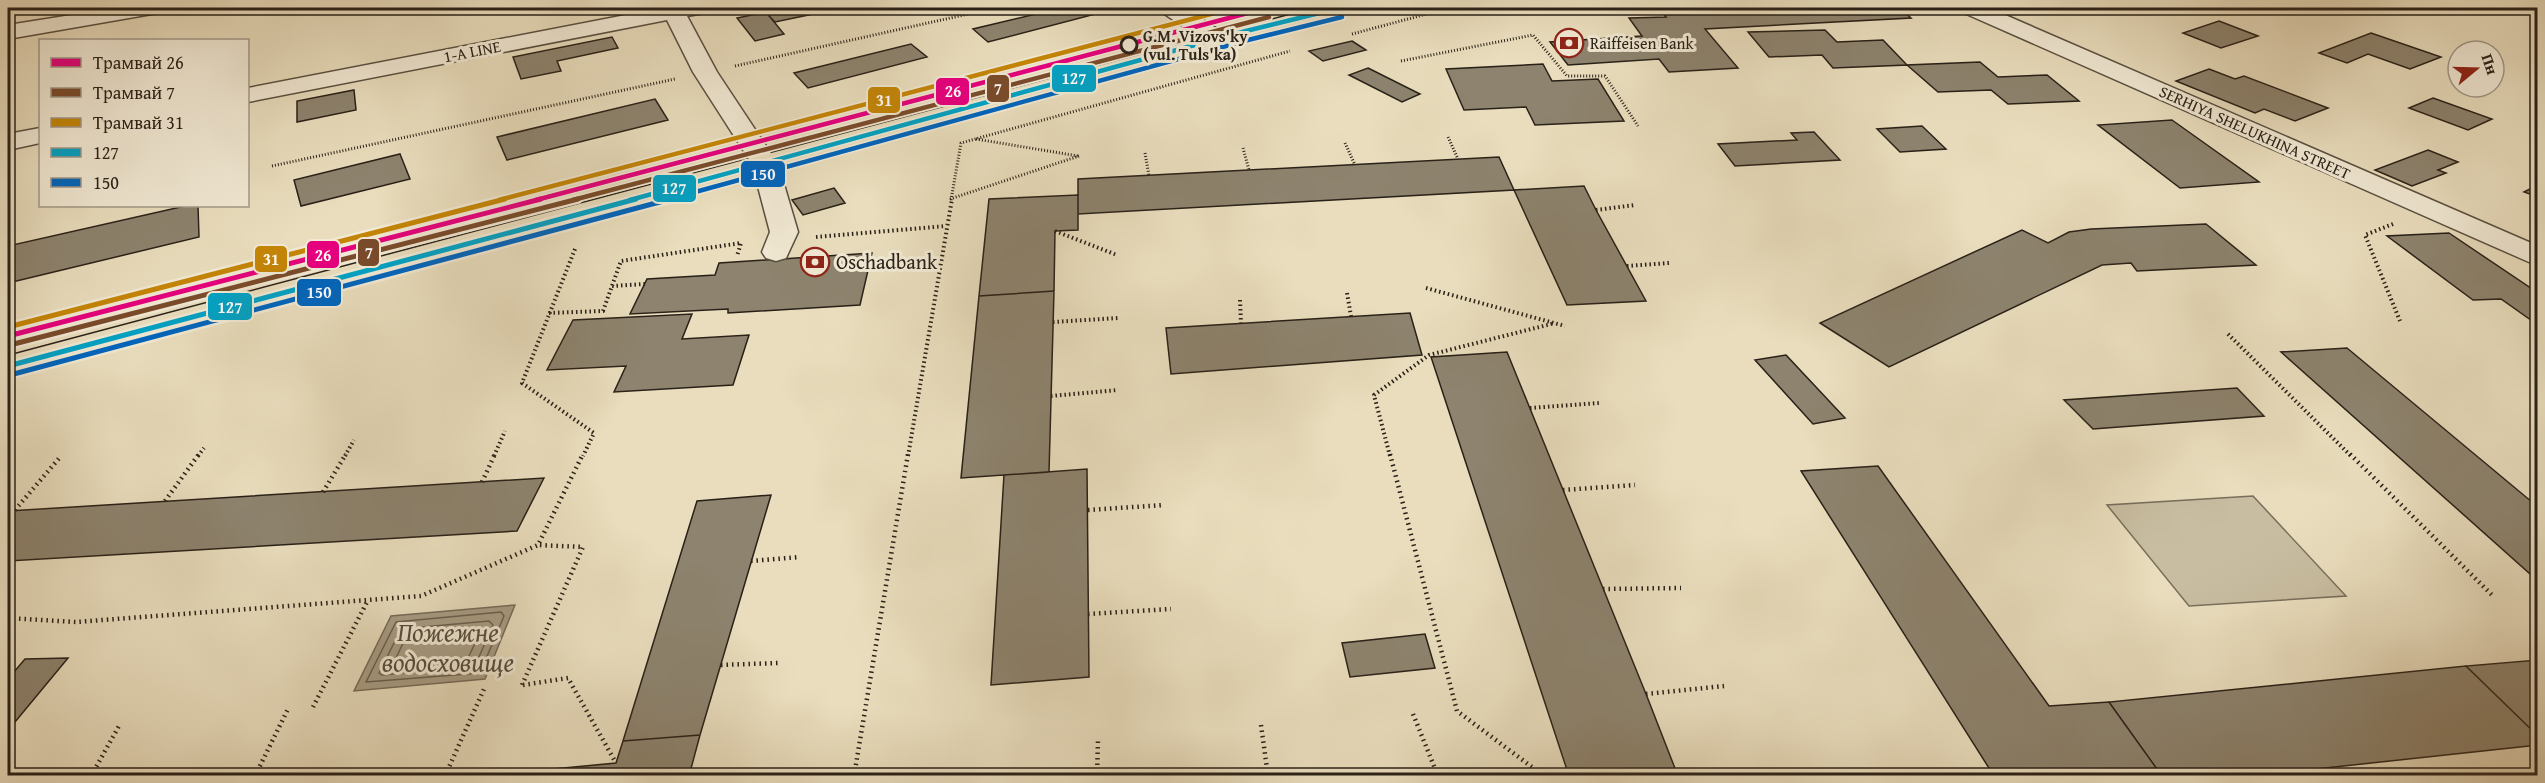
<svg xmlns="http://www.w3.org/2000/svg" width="2545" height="783" viewBox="0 0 2545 783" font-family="'Gentium Book Plus',serif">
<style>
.green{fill:#c8bda1;stroke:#786f5c;stroke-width:1.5}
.water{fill:#a89d85;stroke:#756b59;stroke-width:1.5}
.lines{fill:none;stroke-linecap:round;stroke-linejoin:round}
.shore{stroke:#685f4e;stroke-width:1.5}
.building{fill:#8d836e;stroke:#292118;stroke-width:1.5}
.minor-casing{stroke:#595041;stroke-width:3}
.major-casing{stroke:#292118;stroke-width:3}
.path-far2{stroke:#292118;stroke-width:3;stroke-dasharray:1 2;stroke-linecap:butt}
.path-far1{stroke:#292118;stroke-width:4;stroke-dasharray:1.5 3;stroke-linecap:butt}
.path{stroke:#292118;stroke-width:4.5;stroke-dasharray:1.5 4;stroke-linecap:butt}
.minor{fill:#f1e9d4;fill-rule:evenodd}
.major{fill:#e9ddbd;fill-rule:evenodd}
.bus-1-far1-casing{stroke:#f1e9d4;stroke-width:8}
.bus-1-casing{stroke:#f1e9d4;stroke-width:10}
.bus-2-far1-casing{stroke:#f1e9d4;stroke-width:8}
.bus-2-casing{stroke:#f1e9d4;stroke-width:10}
.bus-1-far1{stroke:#02a2c5;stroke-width:4.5}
.bus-1{stroke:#02a2c5;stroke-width:5}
.bus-2-far1{stroke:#0065bd;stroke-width:4.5}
.bus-2{stroke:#0065bd;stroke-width:5}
.tram-1-far1-casing{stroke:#f1e9d4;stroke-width:8}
.tram-1-casing{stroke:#f1e9d4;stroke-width:10}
.tram-2-far1-casing{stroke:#f1e9d4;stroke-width:8}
.tram-2-casing{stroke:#f1e9d4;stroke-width:10}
.tram-3-far1-casing{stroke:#f1e9d4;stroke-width:8}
.tram-3-casing{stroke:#f1e9d4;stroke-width:10}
.tram-1-far1{stroke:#e5007d;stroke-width:4.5}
.tram-1{stroke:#e5007d;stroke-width:5}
.tram-2-far1{stroke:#7a4b2a;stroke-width:4.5}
.tram-2{stroke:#7a4b2a;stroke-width:5}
.tram-3-far1{stroke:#c48506;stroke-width:4.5}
.tram-3{stroke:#c48506;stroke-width:5}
.stop-dot{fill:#f1e9d4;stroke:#292118;stroke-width:3}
.labels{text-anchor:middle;stroke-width:6;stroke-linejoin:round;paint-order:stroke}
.far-stop-label{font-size:16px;font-weight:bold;fill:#292118;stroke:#f1e9d4;text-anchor:start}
.far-poi-label{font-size:16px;fill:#292118;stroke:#f1e9d4;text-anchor:start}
.far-street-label{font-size:16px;fill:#292118;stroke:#f1e9d4}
.poi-label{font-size:20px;fill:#292118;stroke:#f1e9d4;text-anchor:start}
.near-water-label{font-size:26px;font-style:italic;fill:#554c3e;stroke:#f1e9d4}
.line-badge{stroke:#f1e9d4;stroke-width:2}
.badge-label{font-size:16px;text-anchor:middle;font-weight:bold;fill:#fff}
</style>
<rect width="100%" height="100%" fill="#e9ddbd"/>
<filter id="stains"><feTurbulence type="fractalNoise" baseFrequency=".00333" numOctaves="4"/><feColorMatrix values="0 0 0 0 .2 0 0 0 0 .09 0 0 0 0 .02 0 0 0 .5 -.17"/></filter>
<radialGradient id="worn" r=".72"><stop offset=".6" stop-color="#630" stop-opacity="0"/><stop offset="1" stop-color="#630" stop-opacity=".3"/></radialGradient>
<!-- green -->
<path class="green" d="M2253,496l93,100 -157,10 -82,-101z"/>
<!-- water -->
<path class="water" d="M515,605l-30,74 -131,12 37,-75z"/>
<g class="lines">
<!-- shore -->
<path class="shore" d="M501,612l3,4 -24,57 -114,9 30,-60z
M489,621l4,4 -18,41 -93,9 -3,-2 22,-44z
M476,631l3,4 -11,23 -71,6 -3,-2 12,-25z"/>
</g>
<!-- building -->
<path class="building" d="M800,8h12l6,5 -43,9 -7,-7z
M1061,8h35l7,4 -115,30 -15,-13z
M1658,8h242l11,10 -206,11 33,39 -69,4 -10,-13 -91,6 -18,-23 92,-6 -13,-18 37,-1z
M766,12l18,22 -29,7 -18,-23z
M2219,21l39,15 -37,12 -38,-15z
M1825,30l12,12 46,-2 24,25 -74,3 -11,-13 -53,2 -21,-25z
M2371,33l70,24 -31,12 -42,-15 -21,9 -28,-10z
M612,37l6,11 -61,13 4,10 -40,8 -8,-22z
M1352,41l14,9 -43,11 -14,-10z
M911,44l16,13 -119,31 -14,-15z
M1980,62l18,15 49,-2 32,26 -71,3 -17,-14 -53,2 -31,-27z
M1543,64l9,17 46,-2 26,42 -89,4 -9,-18 -62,3 -18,-41z
M1368,68l52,26 -18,8 -53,-27z
M2209,69l26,10 9,-3 84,32 -33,13 -31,-12 -9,4 -79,-32z
M354,90l2,20 -59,12v-21z
M2433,98l59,21 -24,11 -59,-22z
M655,99l13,21 -161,40 -10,-23z
M2172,120l87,62 -79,6 -82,-63z
M1922,126l24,23 -46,3 -23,-23z
M1814,132l26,28 -105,6 -17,-22 79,-4 -6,-7z
M2428,150l30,12 -20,8 8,3 -34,13 -37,-16z
M400,154l10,25 -109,27 -7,-26z
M1499,157l15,33 -436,24v-35z
M2538,185v12l-14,-5z
M1584,186l12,24 50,91 -79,4 -53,-115z
M834,188l11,15 -42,12 -11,-15z
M1078,195v35l-23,1 -1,60 -75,5 10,-97z
M185,206h13l1,31 -191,46v-37z
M2206,224l50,41 -119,6 -6,-8 -29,2 -213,102 -69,-44 202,-93 26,13 21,-11 22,-3z
M2449,233l89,60v32l-37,-26 -28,1 -86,-64z
M872,253l-12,52 -132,8v-4l-98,5 17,-35 68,-4 4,-12z
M1054,291l-5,181 -88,6 18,-182z
M1410,313l12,42 -251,19 -5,-46z
M692,314l-10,25 67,-4 -16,50 -119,7 12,-26 -79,4 26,-50z
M2347,348l191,159v74l-257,-229z
M1507,352l139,342 32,82h-109l-138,-419z
M1786,355l59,63 -32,6 -58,-64z
M2237,388l27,28 -171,13 -29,-29z
M1878,466l171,240 60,-4 53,74h-168l-193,-305z
M1087,469l2,208 -98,8 13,-210z
M544,478l-27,53 -509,30v-50z
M771,495l-71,240 -77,6 74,-240z
M1425,634l10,34 -85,9 -8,-34z
M68,658l-53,64h-7v-43l17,-20z
M2538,660v76l-72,-70z
M2466,666l72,70v9l-287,31h-89l-53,-74z
M700,735l-11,41h-209l136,-13 7,-22z"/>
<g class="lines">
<!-- minor casing -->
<g class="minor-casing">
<path id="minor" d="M116,8h47l-3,5 -8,1 -144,25v-14z
M662,8h46l-3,5 -18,3 30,56 61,92 20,68 -12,26 -10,3 -10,-3 -4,-6 8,-20 -18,-68 -59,-92 -26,-52 -419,82v-14z
M1161,8h24l40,26 3,5 -3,5 -8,2 -8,-2 -46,-31z
M1961,8h28l549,238v20l-574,-253z
M40,128v15l-32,7v-16z"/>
</g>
<!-- major casing -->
<g class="major-casing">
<path id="major" d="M1316,8h35l-3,5 -95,23 -479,134 -766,206v-20z"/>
</g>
<!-- path-far2 -->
<path class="path-far2" d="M1352,34l97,-26
M1401,61l132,-26 34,41h38l33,50
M735,66l260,-58
M1448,137l10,22
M976,139l102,17
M1345,143l10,22
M1243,148l6,22
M1145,153l4,23
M272,166l403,-87
M950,199l129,-43
M951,200l10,-57 329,-92"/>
<!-- path-far1 -->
<path class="path-far1" d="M1596,210l39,-5
M2393,224l-28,11 35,86
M1055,231l62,24
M816,237l130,-11
M575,249l-53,134 72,50 -11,23
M1627,266l42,-3
M612,286l33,-2
M1426,288l139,38
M1347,293l4,23
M1240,300l1,23
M549,313l54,-2 18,-50 120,-18 -4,13
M1053,322l65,-4
M2228,334l123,122
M1051,396l67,-6
M1530,408l69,-5
M198,456l6,-8
M345,456l9,-16
M494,456l11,-25
M908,456l44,-257
M1390,456l-16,-61 55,-40 126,-32"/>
<!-- path -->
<path class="path" d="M1390,454l67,257 87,65
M2350,454l144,143
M482,482l13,-28
M1563,490l72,-5
M323,492l23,-38
M165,501l34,-47
M15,510l46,-54
M1088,510l76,-5
M751,561l49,-4
M1603,589l78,-1
M1088,614l83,-5
M8,618l68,4 345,-26 117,-51 45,-91
M721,665l57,-2
M522,685l61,-138 -45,-2
M523,685l45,-7 48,85
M1646,694l78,-8
M313,707l55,-107
M1413,714l25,62
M1261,725l7,51
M91,776l28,-50
M255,776l33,-67
M445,776l39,-87
M854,776l54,-322
M1097,776l1,-36"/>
<!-- minor -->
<use href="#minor" class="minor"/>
<!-- major -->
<use href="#major" class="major"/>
<!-- bus-1-far1 casing -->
<g class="bus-1-far1-casing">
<path id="bus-1-far1" d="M630,200l616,-169 94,-23"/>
</g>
<!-- bus-1 casing -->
<g class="bus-1-casing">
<path id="bus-1" d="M8,366l628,-167"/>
</g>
<!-- bus-2-far1 casing -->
<g class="bus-2-far1-casing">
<path id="bus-2-far1" d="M666,200l582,-160 94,-23"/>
</g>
<!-- bus-2 casing -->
<g class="bus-2-casing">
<path id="bus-2" d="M10,375l661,-176"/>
</g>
<!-- bus-1-far1 -->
<use href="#bus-1-far1" class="bus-1-far1"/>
<!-- bus-1 -->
<use href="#bus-1" class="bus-1"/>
<!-- bus-2-far1 -->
<use href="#bus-2-far1" class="bus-2-far1"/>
<!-- bus-2 -->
<use href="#bus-2" class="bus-2"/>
<!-- tram-1-far1 casing -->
<g class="tram-1-far1-casing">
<path id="tram-1-far1" d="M536,200l731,-192"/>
</g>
<!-- tram-1 casing -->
<g class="tram-1-casing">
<path id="tram-1" d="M8,336l533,-137"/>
</g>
<!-- tram-2-far1 casing -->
<g class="tram-2-far1-casing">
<path id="tram-2-far1" d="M573,200l696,-183"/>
</g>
<!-- tram-2 casing -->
<g class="tram-2-casing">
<path id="tram-2" d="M10,345l568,-146"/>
</g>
<!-- tram-3-far1 casing -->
<g class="tram-3-far1-casing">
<path id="tram-3-far1" d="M499,200l735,-192"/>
</g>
<!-- tram-3 casing -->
<g class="tram-3-casing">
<path id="tram-3" d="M8,327l497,-128"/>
</g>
<!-- tram-1-far1 -->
<use href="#tram-1-far1" class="tram-1-far1"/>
<!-- tram-1 -->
<use href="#tram-1" class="tram-1"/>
<!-- tram-2-far1 -->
<use href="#tram-2-far1" class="tram-2-far1"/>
<!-- tram-2 -->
<use href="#tram-2" class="tram-2"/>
<!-- tram-3-far1 -->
<use href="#tram-3-far1" class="tram-3-far1"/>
<!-- tram-3 -->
<use href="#tram-3" class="tram-3"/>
</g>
<!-- icons -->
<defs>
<g id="bank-ring" transform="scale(1.5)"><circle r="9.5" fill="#f1e9d4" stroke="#8f2418" stroke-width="1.5"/><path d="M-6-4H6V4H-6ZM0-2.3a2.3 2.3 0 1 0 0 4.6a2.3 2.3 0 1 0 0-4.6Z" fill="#8f2418"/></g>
</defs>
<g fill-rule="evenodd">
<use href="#bank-ring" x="1569" y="43"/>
<use href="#bank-ring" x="815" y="262"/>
</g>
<!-- markers -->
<circle class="stop-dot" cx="1129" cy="45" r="8"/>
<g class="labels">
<!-- far-stop labels -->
<g class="far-stop-label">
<text x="1143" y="42">G.M. Vizovs'ky<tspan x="1143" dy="18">(vul. Tuls'ka)</tspan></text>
</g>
<!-- far-poi labels -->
<g class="far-poi-label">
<text x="1590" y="49">Raiffeisen Bank</text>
</g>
<!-- far-street labels -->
<g class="far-street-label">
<text transform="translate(472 51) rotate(-11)" y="6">1-A LINE</text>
<text transform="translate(2255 132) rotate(24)" y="6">SERHIYA SHELUKHINA STREET</text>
</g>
<!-- poi labels -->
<g class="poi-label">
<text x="836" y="269">Oschadbank</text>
</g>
<!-- near-water labels -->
<g class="near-water-label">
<text x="448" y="641">Пожежне<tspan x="448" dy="30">водосховище</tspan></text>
</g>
</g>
<g class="line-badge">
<rect x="1051" y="64" width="46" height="29" rx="6" fill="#02a2c5"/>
<rect x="986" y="74" width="24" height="29" rx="6" fill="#7a4b2a"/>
<rect x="935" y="77" width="35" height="29" rx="6" fill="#e5007d"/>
<rect x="867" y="86" width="34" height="28" rx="6" fill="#c48506"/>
<rect x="740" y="160" width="46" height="28" rx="6" fill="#0065bd"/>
<rect x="652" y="174" width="45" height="29" rx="6" fill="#02a2c5"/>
<rect x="357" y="238" width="23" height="29" rx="6" fill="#7a4b2a"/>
<rect x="306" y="240" width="34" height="29" rx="6" fill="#e5007d"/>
<rect x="254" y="245" width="34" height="28" rx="6" fill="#c48506"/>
<rect x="296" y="278" width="46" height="29" rx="6" fill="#0065bd"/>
<rect x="207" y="292" width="46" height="29" rx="6" fill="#02a2c5"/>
</g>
<g class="badge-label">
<text x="1074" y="84">127</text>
<text x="998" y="94">7</text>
<text x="953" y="97">26</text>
<text x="884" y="106">31</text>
<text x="763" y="180">150</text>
<text x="674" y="194">127</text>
<text x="369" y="258">7</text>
<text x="323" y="261">26</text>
<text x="271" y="265">31</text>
<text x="319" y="298">150</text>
<text x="230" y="313">127</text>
</g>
<!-- margin -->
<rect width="2545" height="783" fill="none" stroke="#e9ddbd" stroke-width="30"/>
<rect x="9" y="9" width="2527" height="765" fill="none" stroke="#292118" stroke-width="3"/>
<rect x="15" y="15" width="2515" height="753" fill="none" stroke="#292118" stroke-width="1.5"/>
<!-- legend -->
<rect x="39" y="39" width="210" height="168" fill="#f1e9d4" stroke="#a19989" stroke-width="1.5"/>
<rect x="51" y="58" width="30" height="9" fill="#e5007d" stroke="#a19989" stroke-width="1.5"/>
<text x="93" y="69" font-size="18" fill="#292118">Трамвай 26</text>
<rect x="51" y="88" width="30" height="9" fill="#7a4b2a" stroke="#a19989" stroke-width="1.5"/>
<text x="93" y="99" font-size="18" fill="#292118">Трамвай 7</text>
<rect x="51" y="118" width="30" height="9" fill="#c48506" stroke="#a19989" stroke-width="1.5"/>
<text x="93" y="129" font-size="18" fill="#292118">Трамвай 31</text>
<rect x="51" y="148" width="30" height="9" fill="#02a2c5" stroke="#a19989" stroke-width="1.5"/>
<text x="93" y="159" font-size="18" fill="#292118">127</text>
<rect x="51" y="178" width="30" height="9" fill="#0065bd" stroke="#a19989" stroke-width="1.5"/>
<text x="93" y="189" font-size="18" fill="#292118">150</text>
<!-- north arrow -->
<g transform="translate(2476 69) rotate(71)"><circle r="28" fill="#f1e9d4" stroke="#a19989" stroke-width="1.5"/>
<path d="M0-4.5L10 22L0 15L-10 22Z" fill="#8f2418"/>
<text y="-9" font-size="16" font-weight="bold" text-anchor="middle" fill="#292118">Пн</text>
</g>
<rect width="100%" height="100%" filter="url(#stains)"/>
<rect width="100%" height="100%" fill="url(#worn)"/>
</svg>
